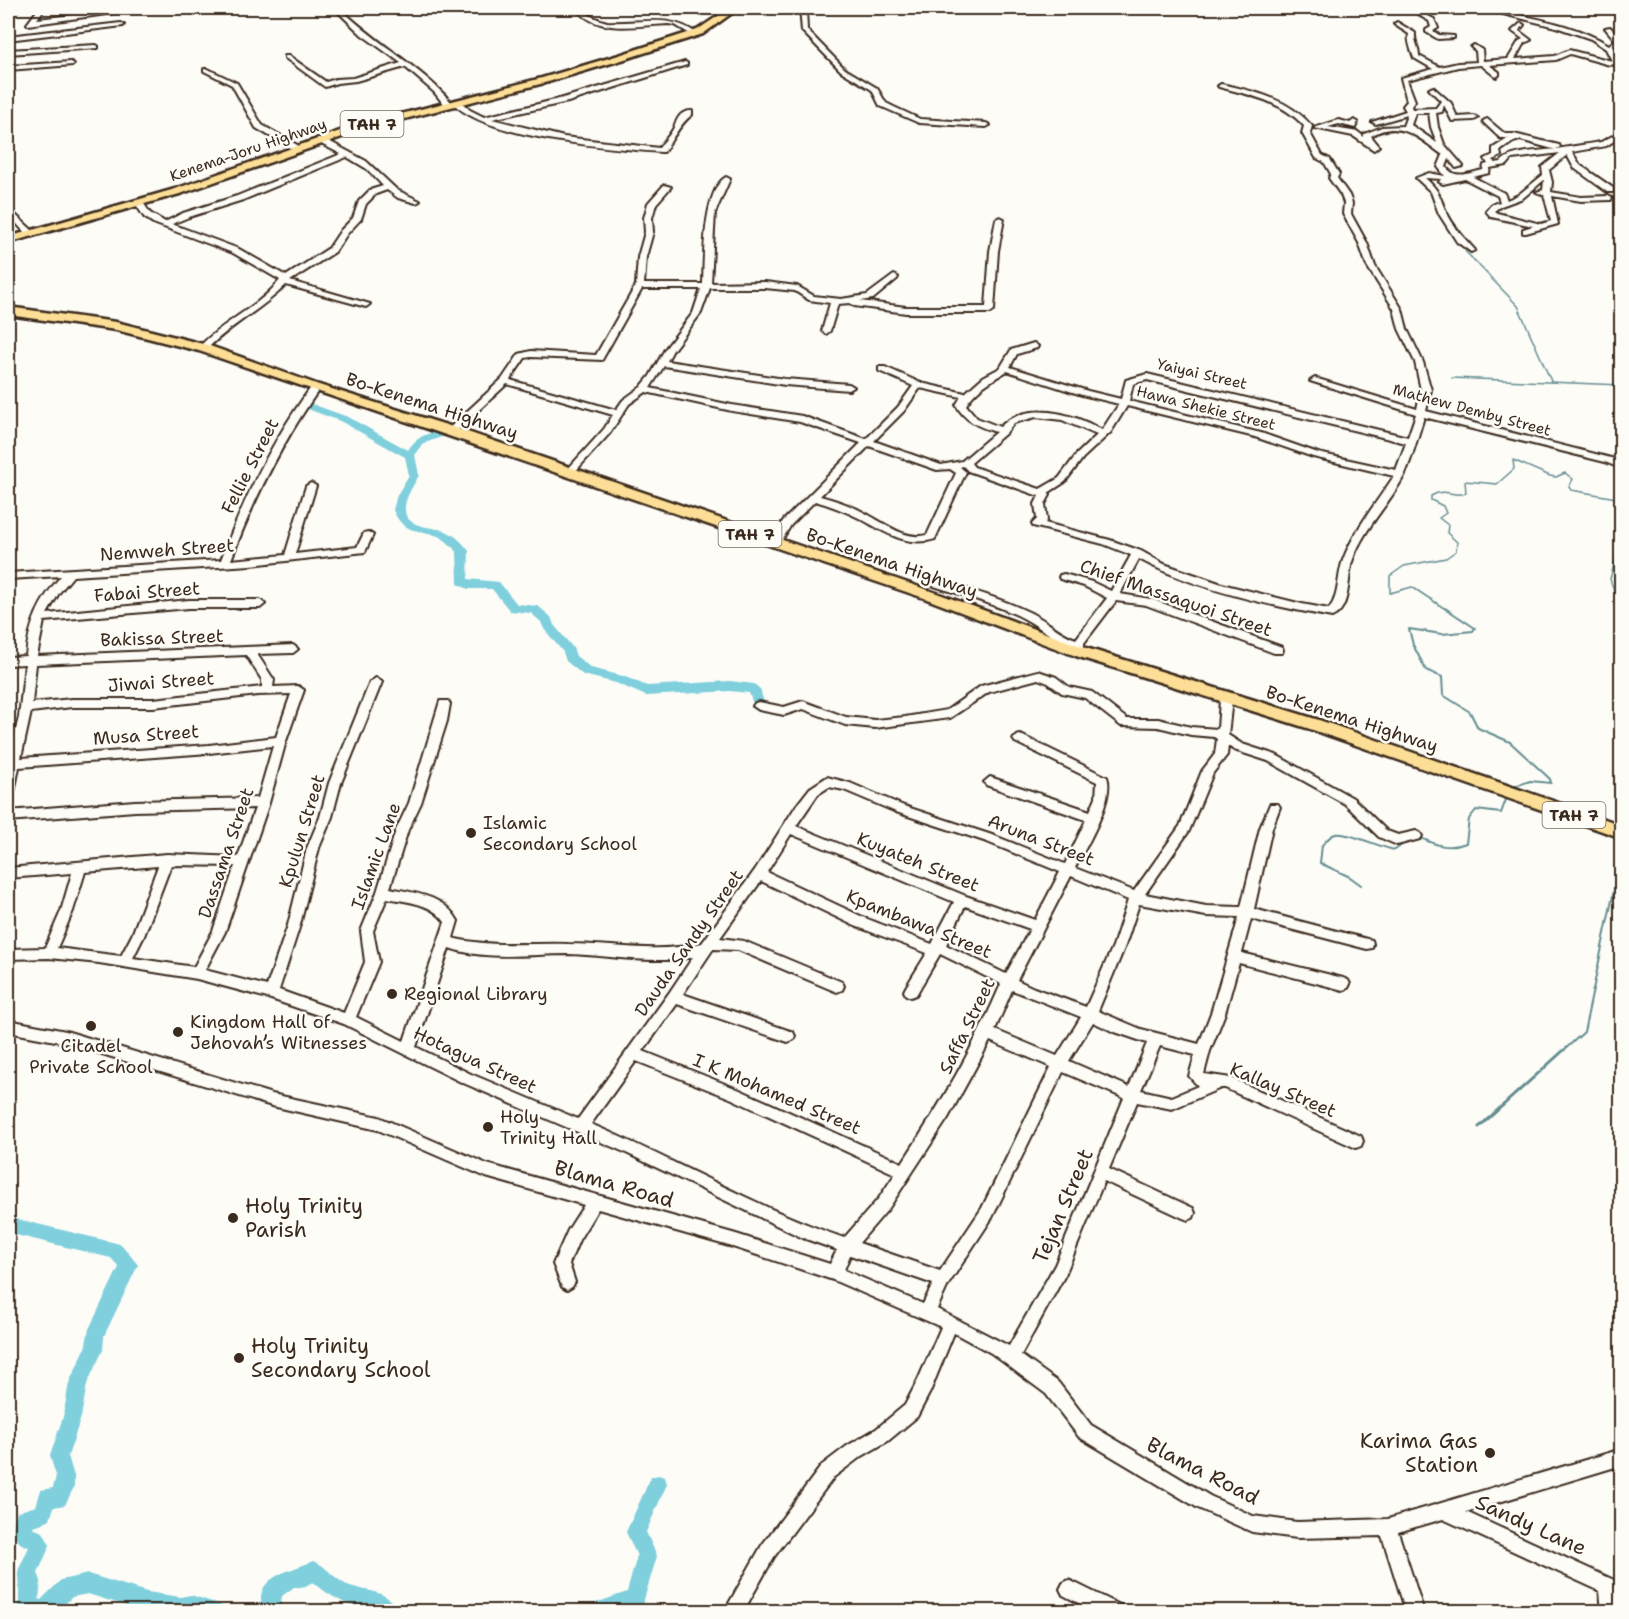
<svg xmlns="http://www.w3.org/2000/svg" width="1629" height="1619" viewBox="0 0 1629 1619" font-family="'Shantell Sans',sans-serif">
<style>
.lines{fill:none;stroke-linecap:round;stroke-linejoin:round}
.stream-far2{stroke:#648d90;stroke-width:1.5}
.stream-far1{stroke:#648d90;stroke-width:2}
.stream{stroke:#648d90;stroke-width:3}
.river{fill:#7fcfdc;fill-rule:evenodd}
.minor-casing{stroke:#3b2a1e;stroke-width:4}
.highway-casing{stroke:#3b2a1e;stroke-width:5}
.minor{fill:#fdfcf7;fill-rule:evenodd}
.highway{fill:#fcde96;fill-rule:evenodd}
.poi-dot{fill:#3b2a1e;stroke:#fdfcf7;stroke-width:2}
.labels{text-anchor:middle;stroke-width:5;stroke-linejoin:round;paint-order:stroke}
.far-street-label{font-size:15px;fill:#3b2a1e;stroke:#fdfcf7}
.shield{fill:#fdfcf7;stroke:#75695f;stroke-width:1.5}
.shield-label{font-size:16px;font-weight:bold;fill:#3b2a1e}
.street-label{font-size:18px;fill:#3b2a1e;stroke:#fdfcf7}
.poi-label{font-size:18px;fill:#3b2a1e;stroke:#fdfcf7;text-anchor:start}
.near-street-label{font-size:21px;fill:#3b2a1e;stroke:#fdfcf7}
.near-poi-label{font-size:21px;fill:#3b2a1e;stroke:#fdfcf7;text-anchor:start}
</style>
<rect width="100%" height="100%" fill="#fdfcf7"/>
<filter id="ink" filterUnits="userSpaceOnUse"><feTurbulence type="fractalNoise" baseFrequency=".0167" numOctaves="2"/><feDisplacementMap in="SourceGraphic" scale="12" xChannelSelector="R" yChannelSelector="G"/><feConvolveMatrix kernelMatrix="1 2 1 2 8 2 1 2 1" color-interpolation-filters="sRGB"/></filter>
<g filter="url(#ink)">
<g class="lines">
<!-- stream-far2 -->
<path class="stream-far2" d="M1465,251l53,55 33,75
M1452,378l170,7
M1619,547l-9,32 11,31
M1447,610l-35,-23 -22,6v-17l14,-10 42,-8 10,-7 1,-9 -10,-9 1,-8 -9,-7 7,-5 -3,-7 -12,-6v-4c16,-9 21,2 35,-3l-1,-12 32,3 17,-15 -1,-9 37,16 6,1 9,-4 8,6 -4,8 2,3 51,9"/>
<!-- stream-far1 -->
<path class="stream-far1" d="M1445,608l30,20 -2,3 -31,3 -33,-5 4,16 13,25 16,7 1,18 27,17 8,16 32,14 40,37 1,4 -21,-2 -21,7
M1621,608l1,4
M1419,837c16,8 30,13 47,6l3,-24 7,-9 25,3 6,-16
M1361,885l-11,-8 -30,-14 2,-18c3,-3 7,-8 11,-10 11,-6 47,13 62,15l11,-8
M1563,1051l21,-19 38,-179"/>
<!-- stream -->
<path class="stream" d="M1479,1127l85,-77"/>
<!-- river -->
<path class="river" d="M309,403l39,14 60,33c7,-12 22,-20 36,-18v4l-22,8 -7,11 4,20c-5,10 -15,23 -14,35 0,19 31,16 43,22 8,4 15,11 21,19l-1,28 31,3 18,22 21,2 13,11 3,8 19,23 3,8 15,12 32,8 24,10 83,-5 24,3 6,5 5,17 -2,3h-8l-6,-16 -19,-2 -84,5 -30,-13 -33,-8 -17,-14 -3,-9 -19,-23 -3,-7 -10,-9 -21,-2 -18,-22h-24l-10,-5 -1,-32c-5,-6 -12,-13 -19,-16 -21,-8 -34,-1 -45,-26l4,-15 12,-20 -4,-18 -65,-36 -35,-13v-4z
M8,1217l108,26 6,2 16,20 -34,71 -1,14 -16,34 -6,33 -13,39 6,20v11l-9,18 -11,2 -4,12 -18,9 11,4 7,13 -12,28 3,8 -2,18 2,1 20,-20 27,-6 59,18 33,5 11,-2 30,10 3,7h-78l-58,-18 -16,3 -15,15 -36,-1c-5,-13 1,-26 -3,-40l11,-24c-18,-5 -18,-19 -12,-35l19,-6 5,-16 12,-2 3,-12 -6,-20 13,-39 6,-34 16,-34 4,-20 30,-62 -8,-9 -103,-25z
M658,1475l7,2 2,7 -21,48 11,24 -15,50 -15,6h-40l3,-7 37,-13 10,-36 -11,-24 25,-55z
M314,1561c12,5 20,17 31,23 20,9 44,4 54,28 -38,0 -57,-6 -86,-30l-10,5h-9l-12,9 -1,6 5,10h-22c-15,-35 29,-42 50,-51z"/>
<!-- minor casing -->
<g class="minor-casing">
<path id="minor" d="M8,8h16l-16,4z
M39,8h6l-8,11 98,-11h15l-122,17 -1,-1z
M334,8h6c35,35 79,57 112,95v4h-6l-12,-15 -29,-25 -49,14 -19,2 -12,4 -40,-29v-2h4l37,26 10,-3 17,-1 48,-15 -39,-28z
M577,8h4c8,8 15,11 26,14 32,2 64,-9 90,12l-5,1 -17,-10 -7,-1c-30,1 -68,11 -91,-14z
M800,8h6l1,22 38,39 32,19 9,15 8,4 26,12 66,4 4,2 -4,2 -67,-4 -39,-17 -8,-16 -31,-19 -39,-40z
M1413,8h6l7,7 8,4 4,9 -5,3 6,4 15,1v2l-16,1 -12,-7v-2l5,-3 -2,-6 -7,-4z
M1494,8h7l6,4c35,8 71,14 102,33l6,-5 -10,-12 5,-1 12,12 -1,2 -8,7 7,14 2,13 -8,-11 -4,1 -40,-11 -14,6 -67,5 10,7v3l-3,2 -15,-12 -23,2 -51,13 8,21 -4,5 1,3 24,-1 5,-7 -12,-12 4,-2 18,16 6,14 17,-1 4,2 -4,2 -22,1 -8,-16 -2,7 -6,1 2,14 6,17 19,22 -7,2 -7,-9 -3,8c10,13 22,6 37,3l1,-5 4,-1 -3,-5 8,-4v-7l16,-10h-9l-16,-15 -1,-2 4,-2 18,15h9l45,11 1,2 -4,2 45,-7 21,-11v5l-16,10 -34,6 8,13 33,23v4h-6l-33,-24 -7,-13 -18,15 3,12 -1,10 30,5 27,-1 4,2 -1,2 -30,1 -29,-5 6,28 -32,9h-3v-4l10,-3 -42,-9 -5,-6 6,-7 8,-2 -2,-6 -33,-17 -22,5 -4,-2 2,-3 -16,-1c18,16 13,19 23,37 7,14 17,24 27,35l-4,2 -14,-10 -18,-28 -8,-22 -15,-14 13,-5 16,3 -7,-9 5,-12c-23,-16 -43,-37 -72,-19l8,10 -5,4 -21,-14 -39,-8 25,-8 11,3 4,-3 4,2 -3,6 -16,-4 -11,3 30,5 6,5v-3l18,-7 21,-1 4,-11 -31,9 -4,-2 34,-11 -3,-5 4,-5 -6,-23 32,-9 -19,-11c-2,-6 -7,-17 -5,-24l-14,-9 -1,-1 3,-2 18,11c-1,9 4,14 4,23l21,11 18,-4 19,-1 -1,-11 -5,-4 3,-2 8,5 1,11 25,-2 11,-18 4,-2 -11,-8 9,-8 3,2 -5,6 12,9 -7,3 -9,16 40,-3 14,-6 43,11 -6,-12 -15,-10 -35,-12 -53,-13zM1415,113h14l2,14 6,16 -26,-18zM1520,140l33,9h3c-14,2 -47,2 -55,13l-6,1 -2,-3 8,-4 -1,-5 13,-9zM1560,153l-18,14 1,8 -25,20 -11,5 -3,-7 -31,-16 16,-4 1,-5 17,-3 5,-6zM1544,180l-1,10 -7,2 8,3 7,26 -10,3 -44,-11 -3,-2 7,-5 22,-8z
M121,23l3,2 -1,1 -115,14v-4z
M96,45l2,1v2l-90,6v-4z
M71,62l3,2 -1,1 -65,5v-4z
M685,62l2,1v2l-119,37 -76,17 72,18 95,11c5,-7 12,-14 15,-21 4,-9 6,-16 18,-16v4c-11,7 -20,25 -28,37h-3c-49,-4 -174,-13 -208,-49l7,-2 10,9 14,7 79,-19z
M204,69h4l29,14 25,42 37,21v4h-6l-37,-22 -24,-43 -28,-14z
M1221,84c33,7 68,15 91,42l-2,7 12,22 8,4 9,15 -2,4 12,17 3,8 -1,11 16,29 8,23 27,43 5,20 16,33 8,28 -5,21 185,47 11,4v7l-17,-7 -181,-45c-6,18 -11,39 -19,57 -15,30 -43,56 -53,88 -5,17 -1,47 -20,55 -61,-11 -139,-28 -193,-58l-19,35 31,5 131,48 1,3 -1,3h-8l-128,-48 -30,-4 -32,42v9h-8l-2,-6c-21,-6 -37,-22 -57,-31 -28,-13 -59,-21 -89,-31l-1,-2 5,-4c33,10 68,20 99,35 15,7 29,21 45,26l31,-41 -23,-12 -24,-7 -1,-2 1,-2 4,-1 28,8 19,9 20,-36 -28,-11 -70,-18 -1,-2 5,-5 -2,-15 4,-8 -71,-25 -5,-5 -3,1 6,5 -31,67c-29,9 -51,-8 -76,-21 -14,-7 -29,-13 -44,-17l-24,24 -12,20 -4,1 -5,-3 13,-22 78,-78 -61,-21 -68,-11 -86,-19 -17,12 -19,29 -37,41 -3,1 -5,-3 2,-2 37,-41 9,-14 -106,-31 -53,49 -3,1 -5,-3 56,-52 17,-25 12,-3 65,4 40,-70 2,-28 7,-25 -1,-14 4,-15 16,-18 7,2 -15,17 -4,14 1,14 -7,25 -2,27h59c1,-25 0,-94 23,-107l4,2 -15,34 -4,70 54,-1 32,4 17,10 27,3 26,-4 27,-20 4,2 -1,2 -24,20 -13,2 46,6h80l4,-56 6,-32 4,-2 4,2 -6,32 -4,59 -4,3h-84l-52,-7 -4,-3 -12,1 -8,27 -4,3 -4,-3 8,-28 -21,-3 -14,-9 -30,-3h-55l-9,25 -28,37 -6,11 118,18 64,5 5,3 -5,3 -64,-5 -121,-19 -14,22 82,17 70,11 64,23 32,-32 15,-21 -34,-15v-4h6l36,16 44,10 18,-16 17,-9 11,-18 23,-7 4,3 -1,2 -20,6 -7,13 78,24 33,8 5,-19 21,-6 261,63 8,-23 -106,-33 5,-3 3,1 99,30 4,-19 -6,-28 -16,-33 -5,-20 -27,-43 -8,-23 -16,-29 1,-11 -3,-8 -12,-17 2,-4 -7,-12 -8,-4 -14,-25 2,-7c-22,-25 -54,-31 -85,-39l-1,-1zM642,289h59l-8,24 -28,36 -15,27 -9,11 -18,13 -7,10 -106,-30 15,-22 6,-1 71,3zM1007,371l75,24 37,9 -17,26c-29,-17 -76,-30 -102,-3l-23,-9 -11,-13c10,-16 25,-24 41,-34zM1147,380l259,63 -10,27 -78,-17 -57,-20 -132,-32 4,-17zM920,388l41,9 -5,8c9,16 23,22 40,27l-34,29 -21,4 -67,-24 30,-30zM1127,406l128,31 58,20 81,19c-17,26 -40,54 -51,84 -6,16 -3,35 -14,49l-27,-5 -80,-20 -58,-20 -23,-13 -31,-11 -65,-17 2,-3 -2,-16 5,-9 -2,-2 17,-11 18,-24 28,-26zM1036,417l26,3 35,15 -20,19 -18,24 -19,11 -66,-22 -3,-4 35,-30 8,-10zM869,446l68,24 13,-1 6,4 -29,62c-22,6 -44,-13 -62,-22 -14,-8 -30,-13 -45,-17z
M317,138h6l43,23 31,29 23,11 -4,2 -18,-5 -11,-8 -11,4 -10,10 -5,15 -14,15 -12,18 -45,29 80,23 -4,3 -80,-22c-25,25 -56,40 -80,65h-6v-4c24,-25 59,-39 80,-66l-47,-27 -80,-30 -9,-6 -9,-14 7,-2 8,12 15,9 18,-9 54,-17 104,-42 -24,-12zM347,157l20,12 16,17 -13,4 -11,11 -6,17 -12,12 -12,18 -43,28 -47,-27 -67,-25 17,-7 54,-17z
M8,208l24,22v4h-6l-18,-20z
M315,385l5,3c-38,54 -66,110 -89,172l54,-5 21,-69 5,-3 5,3 -21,68 62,-7 7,-14 4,-1 5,3 -8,17 -114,13 -178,11 -14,17 -12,21 142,-14h71l5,4 -5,4h-71l-145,13 -7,35 256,-11 5,4 -5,4 -36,1 17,26 -1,7 25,-1 6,4 -18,51 -17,62 -44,129 -20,38 62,16 21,-61 19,-77 13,-31 9,-34 41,-101 6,-4 6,4 -41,101 -9,34 -13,31 -19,77 -21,65 65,23 21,-51 -4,-31 16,-39 19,-62 13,-27 31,-102h8l2,3 -3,17 -26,82 -13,27 -18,58c26,5 55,8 68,33l-5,17 3,1c37,8 74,4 112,5 45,0 89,10 134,-1l53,-73 41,-64 14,-18 17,-11 23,6 54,23 91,30 70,28 21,-44 -100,-35 -2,-3 6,-5 100,34 6,-14 1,-15 -82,-40 -2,-3 6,-4 4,1 84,41c8,22 -21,70 -32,91l59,23 46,-65 22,-55 13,-17 2,-15 -3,-2 -23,-2 -33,-8 -37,-1 -36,-28 -23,-5 -14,-10 -10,-4 -49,13 -39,26 -75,10 -30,-3 -42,-16 -19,6 -25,-5 -6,-4 2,-3 4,-1 25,5 19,-6 43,16 29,3 30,-3 42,-7 34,-24 57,-15 18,6 13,10 23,5 35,27h31l33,8 27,2 2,-30 6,-4 4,1 2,3 -4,36 14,9 34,11 77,43 34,33 11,4 18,-4 4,2 2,3 -2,3 -23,6 -18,-8 -34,-33 -77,-43 -34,-11 -6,-4 -1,9 -14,18 -24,58 -44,63 61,12 35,1 19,-79 10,-24h8l2,3 -8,21 -18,81 113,30 5,1 1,4 -1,4 -5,1 -116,-30 -9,34 101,25 5,2 2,4 -2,4 -5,2 -104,-27 -14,50 -15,38 -6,23 27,4 130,58 2,5 -2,5 -5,2 -131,-60h-4l-49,21 -35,-7 -28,67 84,39 2,5 -2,5 -5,2 -5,-2 -79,-37 -39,94 -44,80 37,27 33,43 119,71 43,20 44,6 91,-3 234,-70v16l-156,47 148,68 6,32h-18l-2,-21 -157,-72 -45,13 26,80h-18l-24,-76 -85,2 -45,-6 -54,-24 -119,-71 -33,-43 -55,-41 -37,-20 -24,59 -13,25 -29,24 -29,17 -25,19 -60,80 -31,55h-19l38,-67 60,-80 25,-19 29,-17 29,-24 13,-25 23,-53 -108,-47 -97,-32 -138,-39 -19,31 -10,24 6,18 -3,5 -5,3 -5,-3 -9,-23 15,-34 16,-25 -98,-28 -108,-47 -106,-24 -206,-63 -58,-11v-12l58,11 206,63 107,23 108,47 249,70 94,30 7,-14 -34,-12 -181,-87 -161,-69 -117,-58 -73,-25 -74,-20 -98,-16 -50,-5 -41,1v-10l37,-1 16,-37 11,-38 -64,5v-10l159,-14 71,3 17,-49 -120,3 -127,10v-10l127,-10 123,-3 15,-52 -64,7 -190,14 -5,26 -2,3 -4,1v-38l1,-1 10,-41 6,-53 -17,1v-8l18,-1c3,-32 13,-55 35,-80l-53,3v-6l213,-13c23,-62 51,-120 91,-174zM246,655l16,25v7l-109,12h-81l-40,4 4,-39zM291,694l-15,43 -67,8 -188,13 10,-46 41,-5h81l105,-12zM829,787l15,3 52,22 91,30 73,30 -25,48 -69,-24 -170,-70 22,-32zM791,834l163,68 -22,42 -67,-26 -98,-46zM171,865l64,1 -22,65 -19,36 -61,-9 11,-22zM158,866l-26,69 -11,21 -64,-8 16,-37 12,-39zM1071,876l57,24 -15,46 -27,61 -52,-19 -17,-8zM761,881l94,45 72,27 -21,34 -2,4 2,4 5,2 5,-2 24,-41 61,30c-27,64 -61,121 -99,179l-162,-73 -97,-39 34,-47 111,38 5,-2 2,-4 -2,-4 -110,-38 30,-45 25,1 94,40 5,2 5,-2 2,-4 -2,-4 -98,-41 -24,-3zM387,898c20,4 45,5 58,24l-41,119 -48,-24 23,-55 -6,-31zM1139,904l67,12 33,1 -28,96 -12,31 -58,-15 -43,-18 27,-65zM965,906l65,23 -24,45 -60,-29zM449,948c38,13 81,6 119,6 42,1 83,11 125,3l-24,36 -91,126 -107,-45 -55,-27zM1012,990l69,27 -24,39 -62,-26zM1093,1022l19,9 35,12 -18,44 -60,-26zM990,1041l61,26 -69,141 -42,63 -81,-28 30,-35 59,-90zM1160,1046l35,9 -6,21 9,10 -26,11 -31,-7zM636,1061l94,37 165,76 -16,24 -35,40c-87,-30 -168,-78 -253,-114zM1063,1072l61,26 -69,167 -46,81 -72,-37 11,-24 44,-67zM850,1255l83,29 -10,20 -79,-34z
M1069,1580l53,26 3,6h-29l-33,-17 -3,-6 3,-6z"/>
</g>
<!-- highway casing -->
<g class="highway-casing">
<path id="highway" d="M730,8h9l-36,26 -78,25 -77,23 -186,48 -179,63 -175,50v-6l167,-48 179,-63 188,-48 77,-23 78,-25z
M8,307l108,15 91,23 112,40 137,43 478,164 152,56 233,72 303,105v13l-315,-110 -231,-72 -152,-58 -725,-247 -83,-21 -108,-15z"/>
</g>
<!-- minor -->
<use href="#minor" class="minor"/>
<!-- highway -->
<use href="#highway" class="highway"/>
</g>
</g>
<!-- markers -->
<g class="poi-dot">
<circle cx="471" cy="833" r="6"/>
<circle cx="392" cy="994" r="6"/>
<circle cx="91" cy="1026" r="6"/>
<circle cx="178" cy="1032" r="6"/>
<circle cx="488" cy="1127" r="6"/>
<circle cx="233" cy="1218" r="6"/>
<circle cx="239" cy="1358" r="6"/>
<circle cx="1490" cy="1453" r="6"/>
</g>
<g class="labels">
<!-- far-street labels -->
<g class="far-street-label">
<text transform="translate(248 150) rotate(-19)" y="5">Kenema-Joru Highway</text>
<text transform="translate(1202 374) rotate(13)" y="5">Yaiyai Street</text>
<text transform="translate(1206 408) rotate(14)" y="5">Hawa Shekie Street</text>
<text transform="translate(1472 410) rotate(15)" y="5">Mathew Demby Street</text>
</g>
<!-- shield labels -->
<g class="shield">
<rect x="340.5" y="111" width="63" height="26" rx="4.5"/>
<rect x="718.5" y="521" width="63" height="26" rx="4.5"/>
<rect x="1542.5" y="802" width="63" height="26" rx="4.5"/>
</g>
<g class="shield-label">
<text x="372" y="130">TAH 7</text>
<text x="750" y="540">TAH 7</text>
<text x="1574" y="821">TAH 7</text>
</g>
<!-- street labels -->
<g class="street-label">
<text transform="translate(432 406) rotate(18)" y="6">Bo-Kenema Highway</text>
<text transform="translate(250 466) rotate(-63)" y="6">Fellie Street</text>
<text transform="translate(167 550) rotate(-4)" y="6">Nemweh Street</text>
<text transform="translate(892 563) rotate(19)" y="6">Bo-Kenema Highway</text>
<text transform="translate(147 592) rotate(-4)" y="6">Fabai Street</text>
<text transform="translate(1176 598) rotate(19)" y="6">Chief Massaquoi Street</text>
<text transform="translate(162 638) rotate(-2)" y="6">Bakissa Street</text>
<text transform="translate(161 682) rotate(-4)" y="6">Jiwai Street</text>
<text transform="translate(1352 719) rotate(18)" y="6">Bo-Kenema Highway</text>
<text transform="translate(146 735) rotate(-4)" y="6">Musa Street</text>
<text transform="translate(302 831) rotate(-73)" y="6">Kpulun Street</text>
<text transform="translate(1041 840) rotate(21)" y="6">Aruna Street</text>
<text transform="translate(226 853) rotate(-71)" y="6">Dassama Street</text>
<text transform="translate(376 856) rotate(-70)" y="6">Islamic Lane</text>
<text transform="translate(918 862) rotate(22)" y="6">Kuyateh Street</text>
<text transform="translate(919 924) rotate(22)" y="6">Kpambawa Street</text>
<text transform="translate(689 943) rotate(-55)" y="6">Dauda Sandy Street</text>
<text transform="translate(967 1026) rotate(-64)" y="6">Saffa Street</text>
<text transform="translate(475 1060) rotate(25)" y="6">Hotagua Street</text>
<text transform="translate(1283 1090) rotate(23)" y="6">Kallay Street</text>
<text transform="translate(777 1094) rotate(23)" y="6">I K Mohamed Street</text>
</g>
<!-- poi labels -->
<g class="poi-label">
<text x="483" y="829">Islamic<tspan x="483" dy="21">Secondary School</tspan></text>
<text x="404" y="1000">Regional Library</text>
<text x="190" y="1028">Kingdom Hall of<tspan x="190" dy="21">Jehovah’s Witnesses</tspan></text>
<text x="91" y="1052" text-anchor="middle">Citadel<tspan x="91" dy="21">Private School</tspan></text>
<text x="500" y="1123">Holy<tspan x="500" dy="21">Trinity Hall</tspan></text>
</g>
<!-- near-street labels -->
<g class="near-street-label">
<text transform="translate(614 1184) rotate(16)" y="7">Blama Road</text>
<text transform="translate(1063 1206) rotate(-67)" y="7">Tejan Street</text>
<text transform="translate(1203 1471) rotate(27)" y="7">Blama Road</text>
<text transform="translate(1531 1525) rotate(24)" y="7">Sandy Lane</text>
</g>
<!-- near-poi labels -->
<g class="near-poi-label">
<text x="245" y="1213">Holy Trinity<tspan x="245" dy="24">Parish</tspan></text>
<text x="251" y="1353">Holy Trinity<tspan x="251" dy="24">Secondary School</tspan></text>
<text x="1478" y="1448" text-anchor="end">Karima Gas<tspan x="1478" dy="24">Station</tspan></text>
</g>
</g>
<!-- margin -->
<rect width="1629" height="1619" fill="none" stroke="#fdfcf7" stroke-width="30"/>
<rect x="15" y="15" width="1599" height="1589" fill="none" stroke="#3b2a1e" stroke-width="2" filter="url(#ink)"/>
</svg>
